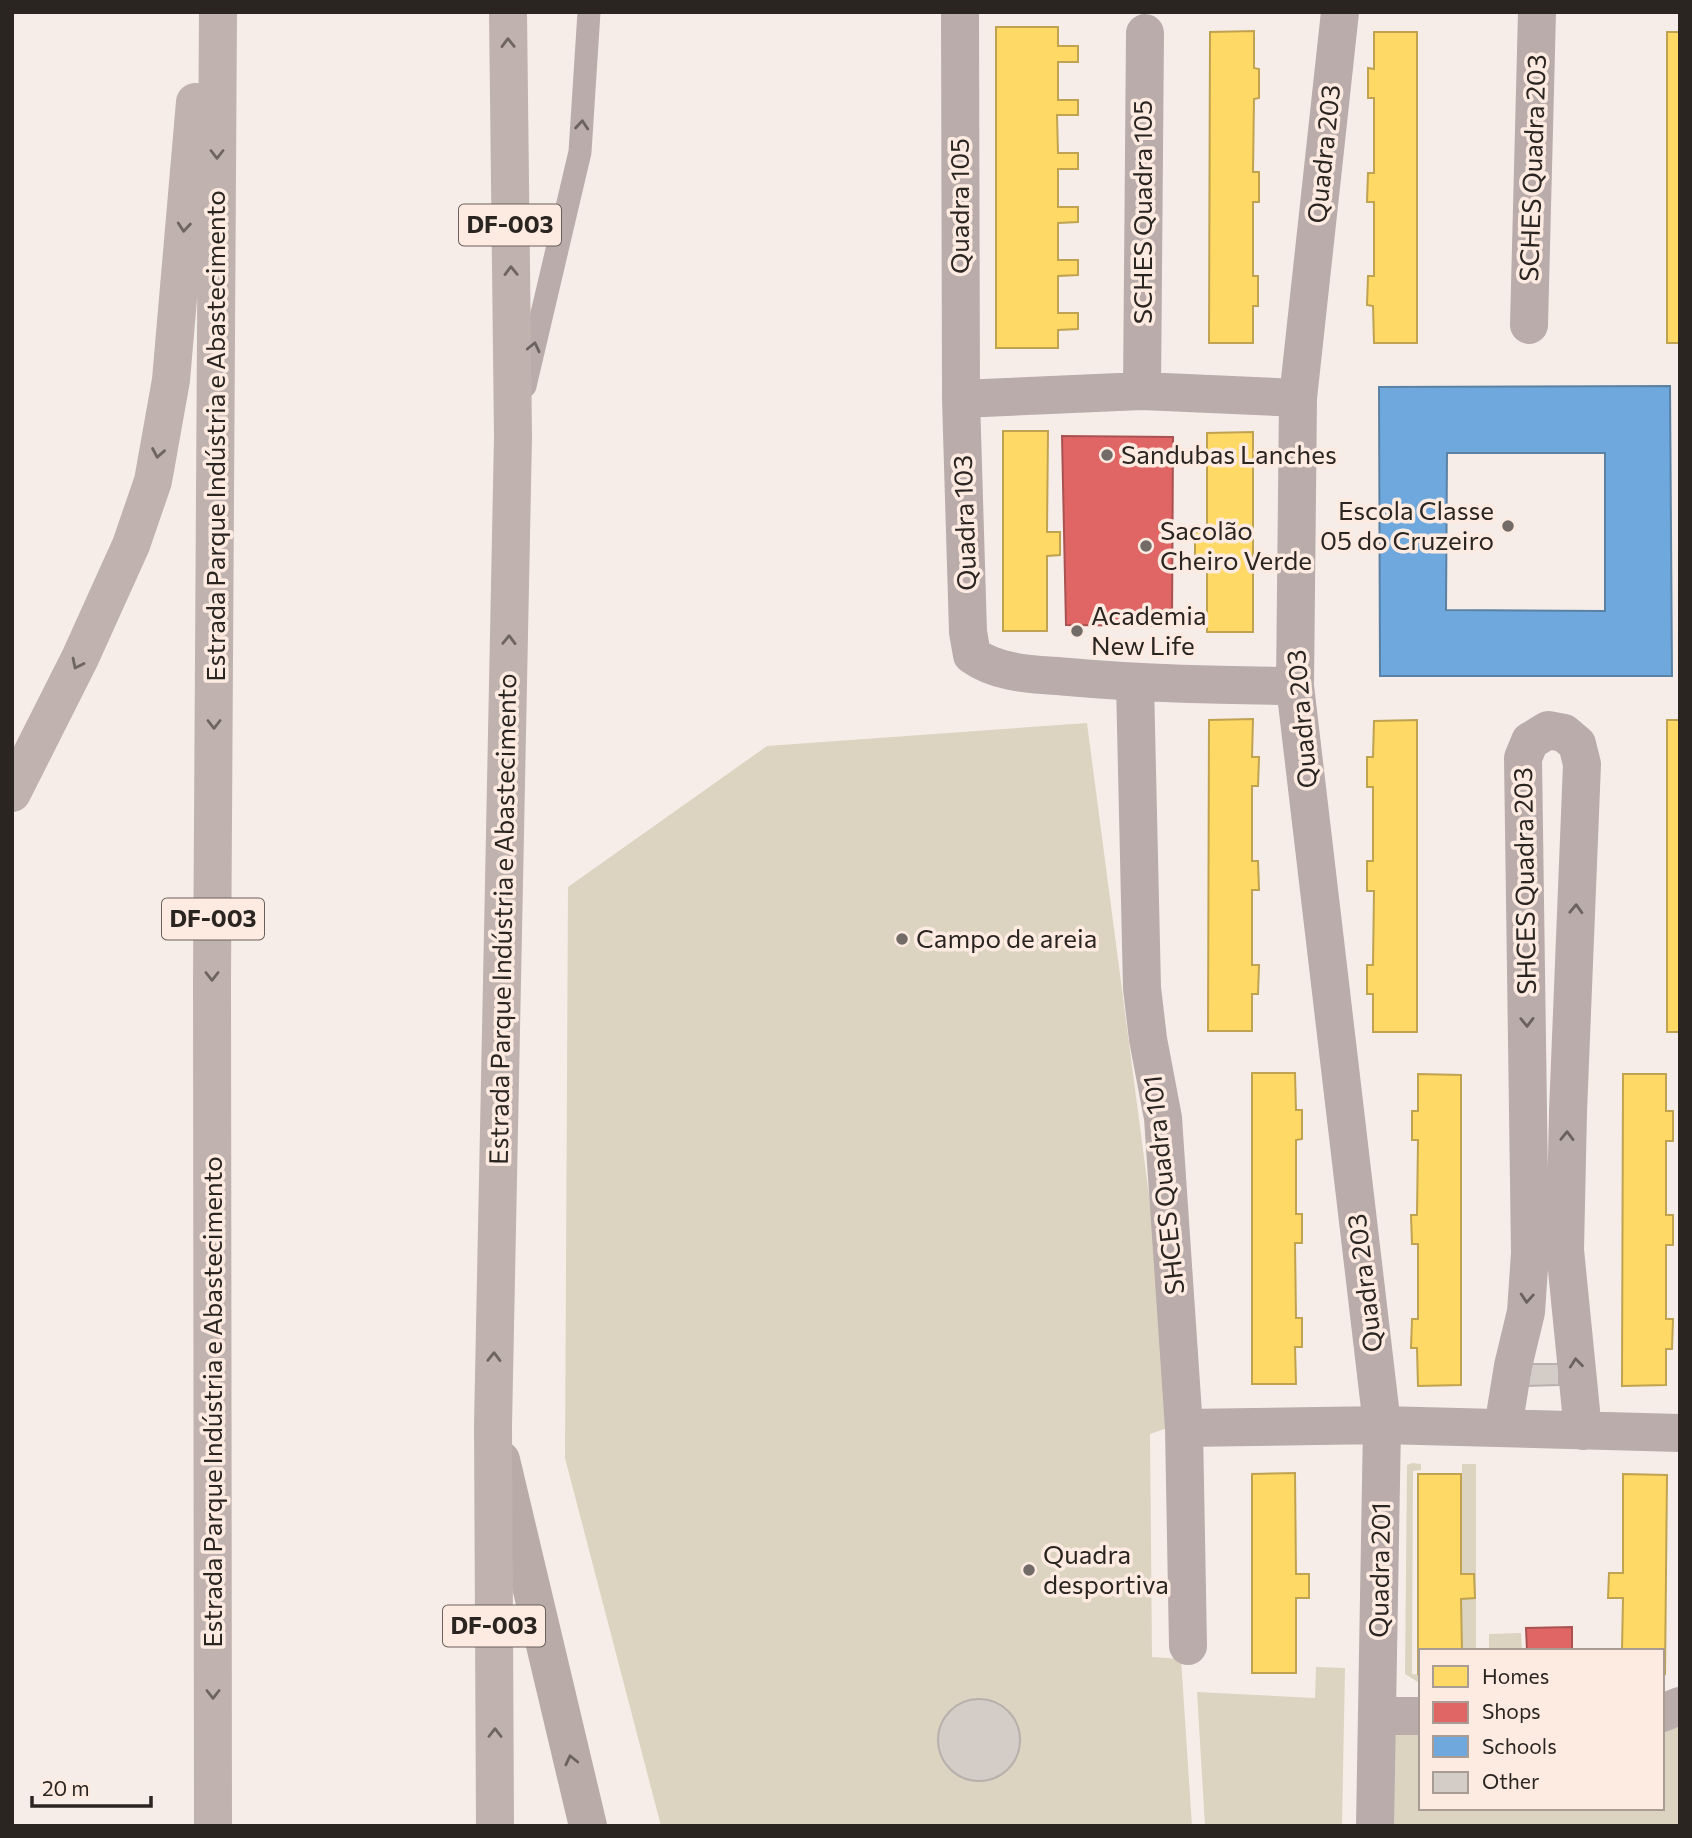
<svg xmlns="http://www.w3.org/2000/svg" width="1692" height="1838" viewBox="0 0 1692 1838" font-family="Commissioner,sans-serif">
<style>
.green{fill:#dcd4c0}
.homes{fill:#ffd966;stroke:#bfa351;stroke-width:2}
.shops{fill:#e06666;stroke:#aa5251;stroke-width:2}
.schools{fill:#6fa8dc;stroke:#5b81a4;stroke-width:2;fill-rule:evenodd}
.building{fill:#d3ccc7;stroke:#b7b0ac;stroke-width:2}
.lines{fill:none;stroke-linecap:round;stroke-linejoin:round}
.lane{stroke:#b9acaa;stroke-width:23}
.street{stroke:#b9acaa;stroke-width:38}
.secondary{stroke:#b9aba7;stroke-width:38}
.highway{stroke:#c0b2ae;stroke-width:38}
.oneway{stroke:#6e6460}
.oneway2{stroke:#6b625f}
.oneway3{stroke:#6b615d}
.poi-dot{fill:#726b67;stroke:#fdebe2;stroke-width:2.5}
.labels{text-anchor:middle;stroke-width:7;stroke-linejoin:round;paint-order:stroke}
.shield{fill:#fdebe2;stroke:#6a605b;stroke-width:2}
.shield-label{font-size:24px;font-weight:bold;fill:#2b2521}
.street-label{font-size:26px;fill:#2b2521;stroke:#fdebe2}
.poi-label{font-size:26px;fill:#2b2521;stroke:#fdebe2;text-anchor:start}
</style>
<rect width="100%" height="100%" fill="#f7ede8"/>
<!-- green -->
<path class="green" d="M1087,723l92,701 -29,10 2,223 29,2 11,167h-531l-96,-368 3,-571 199,-141z
M1412,1463l9,1v6l-8,1 -1,203 9,1v9l-16,-10 2,-209z
M1462,1464h14v187h-14z
M1521,1633l1,18h-33v-17z
M1316,1667l29,1 -3,158h-137l-8,-134 118,6z
M1393,1728h28v80h241v-80h18v98h-289z"/>
<!-- homes -->
<path class="homes" d="M996,27h62v19h20v16h-20v38h20v15h-21l1,38h20v16h-20v38h20v15l-20,1v37h20v15l-20,1v37h20v16l-20,1v18h-62z
M1254,31v37l5,1v29l-5,1 -1,73h6v30h-6v74h5v30h-5v37h-44l1,-311z
M1374,32h43v311h-43l-1,-37 -6,-1 1,-29h6v-74h-7l1,-29h6v-75h-6v-30l6,1z
M1667,32h13v311h-13z
M1003,431h45l-1,101h13v23l-13,1v75h-44z
M1253,432v200h-46v-76h-12v-24h12v-99z
M1253,719l-1,38h7l-1,29h-6v75h6l1,29h-7v75h7l-1,29h-6v37h-44l1,-311z
M1417,720v312h-44v-38h-6v-29h6l1,-74h-7v-30h6v-74h-6v-30h6l1,-36z
M1667,720h13v312h-13z
M1252,1073h43l1,37h6v29l-6,1v74h6v29h-7l1,75h6v29h-7l1,37h-44z
M1418,1074l43,1v310l-43,1 -1,-38h-6l1,-29h6v-75h-6l-1,-29h6l1,-75h-6v-29h6z
M1623,1074h43v37h7v30h-7v74h7v30h-7v74h7l-1,30h-6v36l-44,1z
M1295,1473l1,101h13v24h-13v75h-44v-199z
M1418,1474h43v100h13l1,24 -14,1 1,52h-41v23h-3z
M1623,1474l44,1 -2,199h-3v-23h-40l1,-53h-15l1,-25h14z"/>
<!-- shops -->
<path class="shops" d="M1062,436l111,1 -1,189 -106,-1z
M1572,1627v24h-45l-1,-23z"/>
<!-- schools -->
<path class="schools" d="M1670,386l2,290h-292l-1,-289zM1447,453h158v158l-159,-1z"/>
<!-- building -->
<path class="building" d="M1525,1364h34v21l-34,1z
M938 1740a41 41 0 1 1 82 0a41 41 0 1 1-82 0Z"/>
<g class="lines">
<!-- lane -->
<path class="lane" d="M525,386l55,-234 9,-140"/>
<!-- street -->
<path class="street" d="M960,12l1,387 7,233 4,23c28,20 63,19 97,22 76,7 151,8 226,9
M1340,12l-42,386 -3,288 87,739 -7,401
M1529,325l8,-313
M1142,391l3,-358
M961,399l181,-8 156,7
M1135,683l7,305 6,51 15,79 21,310 4,218
M1184,1428l198,-3 298,8
M1503,1428l10,-62 13,-54 4,-59 -7,-495 7,-17 18,-11 16,3 13,11 5,20 -14,348 -3,138 18,181
M1662,1713l18,-7
M1378,1716h43"/>
<!-- secondary -->
<path class="secondary" d="M501,1460l87,366"/>
<!-- highway -->
<path class="highway" d="M12,793l68,-135 51,-113 22,-64 18,-101 24,-278
M213,1826l-1,-844 6,-970
M495,1826l-2,-400 20,-989 -5,-425"/>
</g>
<!-- one-way arrows -->
<defs><path id="oneway-chevron" d="M-2-3.5L2.5 0L-2 3.5" fill="none" stroke-width="1.6" stroke-linecap="round" stroke-linejoin="round" transform="scale(1.75)"/></defs>
<g class="oneway">
<use href="#oneway-chevron" transform="translate(508 43) rotate(-91)"/>
<use href="#oneway-chevron" transform="translate(217 154) rotate(90)"/>
<use href="#oneway-chevron" transform="translate(184 227) rotate(95)"/>
<use href="#oneway-chevron" transform="translate(511 271) rotate(-91)"/>
<use href="#oneway-chevron" transform="translate(158 453) rotate(100)"/>
<use href="#oneway-chevron" transform="translate(509 640) rotate(-89)"/>
<use href="#oneway-chevron" transform="translate(77 664) rotate(116)"/>
<use href="#oneway-chevron" transform="translate(214 724) rotate(90)"/>
<use href="#oneway-chevron" transform="translate(212 976) rotate(90)"/>
<use href="#oneway-chevron" transform="translate(494 1357) rotate(-89)"/>
<use href="#oneway-chevron" transform="translate(213 1694) rotate(90)"/>
<use href="#oneway-chevron" transform="translate(495 1733) rotate(-90)"/>
</g>
<g class="oneway2">
<use href="#oneway-chevron" transform="translate(582 125) rotate(-85)"/>
<use href="#oneway-chevron" transform="translate(534 347) rotate(-77)"/>
<use href="#oneway-chevron" transform="translate(1576 909) rotate(-88)"/>
<use href="#oneway-chevron" transform="translate(1527 1022) rotate(89)"/>
<use href="#oneway-chevron" transform="translate(1567 1136) rotate(-89)"/>
<use href="#oneway-chevron" transform="translate(1527 1298) rotate(94)"/>
<use href="#oneway-chevron" transform="translate(1576 1363) rotate(-96)"/>
</g>
<use class="oneway3" href="#oneway-chevron" transform="translate(571 1760) rotate(-103)"/>
<!-- markers -->
<g class="poi-dot">
<circle cx="1107" cy="455" r="7"/>
<circle cx="1508" cy="526" r="7"/>
<circle cx="1146" cy="546" r="7"/>
<circle cx="1077" cy="631" r="7"/>
<circle cx="902" cy="939" r="7"/>
<circle cx="1029" cy="1570" r="7"/>
</g>
<g class="labels">
<!-- shield labels -->
<g class="shield">
<rect x="459" y="204.5" width="102" height="41" rx="5"/>
<rect x="162" y="898.5" width="102" height="41" rx="5"/>
<rect x="443" y="1605.5" width="102" height="41" rx="5"/>
</g>
<g class="shield-label">
<text x="510" y="233">DF-003</text>
<text x="213" y="927">DF-003</text>
<text x="494" y="1634">DF-003</text>
</g>
<!-- street labels -->
<g class="street-label">
<text transform="translate(1324 154) rotate(-84)" y="9">Quadra 203</text>
<text transform="translate(1533 168) rotate(-88)" y="9">SCHES Quadra 203</text>
<text transform="translate(960 206) rotate(-90)" y="9">Quadra 105</text>
<text transform="translate(1143 212) rotate(-90)" y="9">SCHES Quadra 105</text>
<text transform="translate(216 436) rotate(-90)" y="9">Estrada Parque Indústria e Abastecimento</text>
<text transform="translate(965 523) rotate(-92)" y="9">Quadra 103</text>
<text transform="translate(1302 719) rotate(-95)" y="9">Quadra 203</text>
<text transform="translate(1525 881) rotate(-91)" y="9">SHCES Quadra 203</text>
<text transform="translate(503 919) rotate(-89)" y="9">Estrada Parque Indústria e Abastecimento</text>
<text transform="translate(1164 1185) rotate(-96)" y="9">SHCES Quadra 101</text>
<text transform="translate(1365 1283) rotate(-97)" y="9">Quadra 203</text>
<text transform="translate(213 1402) rotate(-90)" y="9">Estrada Parque Indústria e Abastecimento</text>
<text transform="translate(1380 1570) rotate(-89)" y="9">Quadra 201</text>
</g>
<!-- poi labels -->
<g class="poi-label">
<text x="1121" y="464">Sandubas Lanches</text>
<text x="1494" y="520" text-anchor="end">Escola Classe<tspan x="1494" dy="30">05 do Cruzeiro</tspan></text>
<text x="1160" y="540">Sacolão<tspan x="1160" dy="30">Cheiro Verde</tspan></text>
<text x="1091" y="625">Academia<tspan x="1091" dy="30">New Life</tspan></text>
<text x="916" y="948">Campo de areia</text>
<text x="1043" y="1564">Quadra<tspan x="1043" dy="30">desportiva</tspan></text>
</g>
</g>
<!-- border -->
<rect width="1692" height="1838" fill="none" stroke="#2b2521" stroke-width="28"/>
<!-- legend -->
<rect x="1419" y="1649" width="245" height="161" fill="#fdebe2" stroke="#a99c95" stroke-width="2"/>
<rect x="1433" y="1666" width="35" height="21" fill="#ffd966" stroke="#a99c95" stroke-width="2"/>
<text x="1482" y="1684" font-size="21" fill="#2b2521">Homes</text>
<rect x="1433" y="1702" width="35" height="21" fill="#e06666" stroke="#a99c95" stroke-width="2"/>
<text x="1482" y="1719" font-size="21" fill="#2b2521">Shops</text>
<rect x="1433" y="1736" width="35" height="21" fill="#6fa8dc" stroke="#a99c95" stroke-width="2"/>
<text x="1482" y="1754" font-size="21" fill="#2b2521">Schools</text>
<rect x="1433" y="1772" width="35" height="21" fill="#d3ccc7" stroke="#a99c95" stroke-width="2"/>
<text x="1482" y="1789" font-size="21" fill="#2b2521">Other</text>
<!-- scale -->
<path d="M32 1796v10h119v-10" fill="none" stroke="#2b2521" stroke-width="3.5"/>
<text x="42" y="1796" font-size="21" fill="#2b2521" stroke="#fdebe2" stroke-width="5" paint-order="stroke">20 m</text>
</svg>
